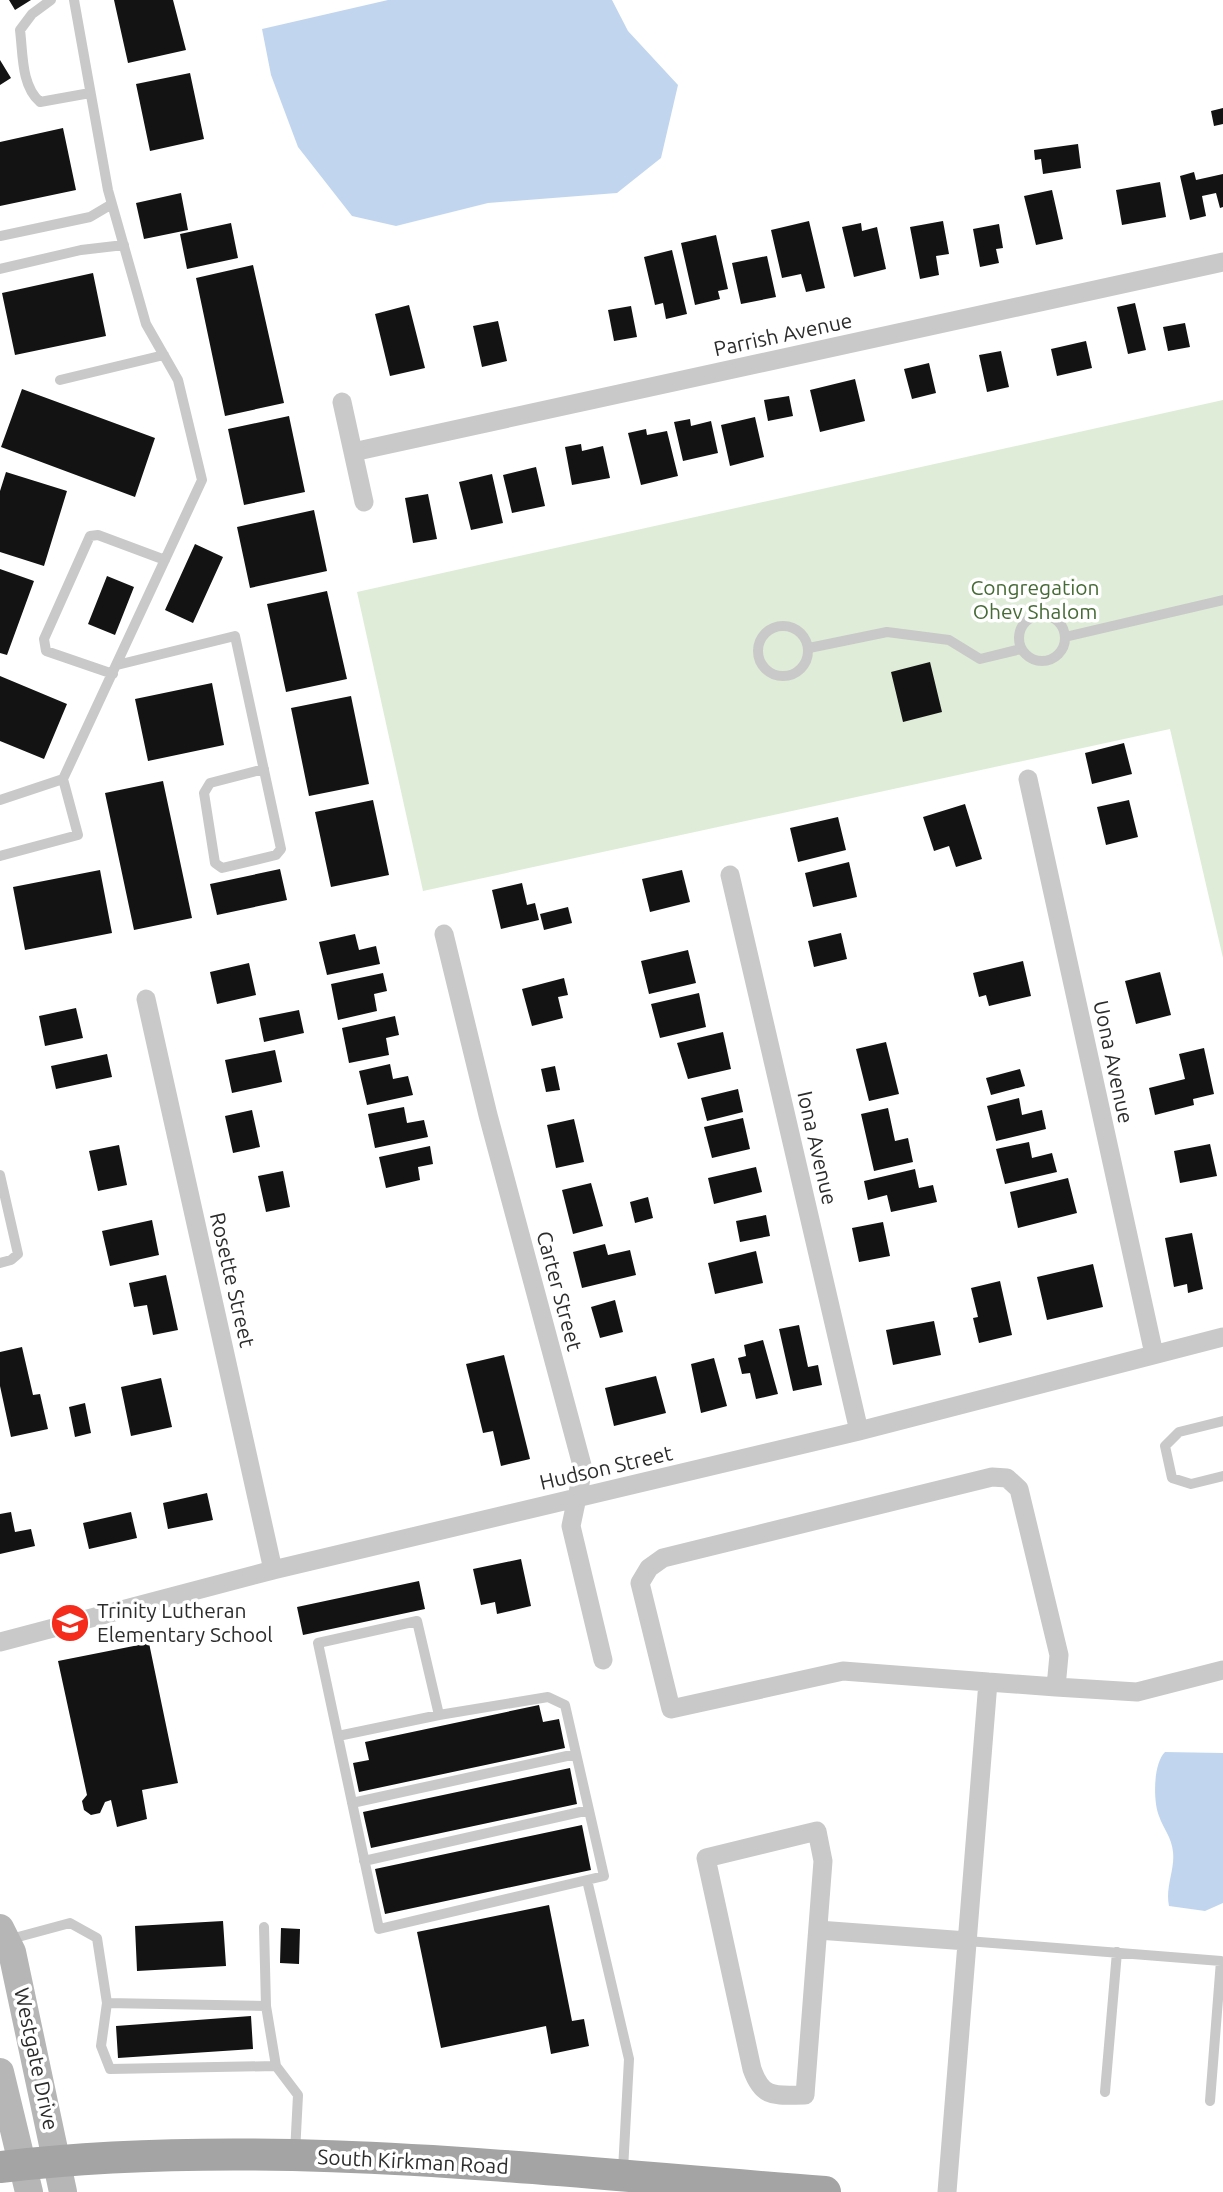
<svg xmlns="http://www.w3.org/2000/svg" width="1223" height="2192" viewBox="0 0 1223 2192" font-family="Ubuntu,sans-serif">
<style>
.green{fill:#dfecd7}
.water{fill:#c1d6ee}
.building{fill:#131313}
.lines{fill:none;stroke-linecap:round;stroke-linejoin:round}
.lane{stroke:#c9c9c9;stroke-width:10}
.street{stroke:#c9c9c9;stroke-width:19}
.secondary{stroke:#b6b6b6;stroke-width:28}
.primary{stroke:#a4a4a4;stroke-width:32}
.labels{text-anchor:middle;stroke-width:7;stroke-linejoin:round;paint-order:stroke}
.street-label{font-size:21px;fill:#2c2c2c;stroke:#fff}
.park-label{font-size:21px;fill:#476b36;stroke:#fff}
.poi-label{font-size:21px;fill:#2c2c2c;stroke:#fff;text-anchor:start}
</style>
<rect width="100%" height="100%" fill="#fff"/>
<!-- green -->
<path class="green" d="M1223,400v558l-53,-229 -747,162 -66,-299z"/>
<!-- water -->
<path class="water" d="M388,0h224l16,31 50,54 -17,73 -44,35 -129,10 -92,23 -44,-10 -54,-69 -27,-72 -9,-46z
M1165,1752l58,1v150l-18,8 -36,-5c-4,-19 6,-36 4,-54 -1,-14 -10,-24 -14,-36 -6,-15 -6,-52 6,-64z"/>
<!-- building -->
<path class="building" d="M9,0h22l-16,10z
M114,0h59l13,50 -58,13z
M0,60l11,18 -11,7z
M190,73l14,66 -54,12 -14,-67z
M1223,108v16l-9,2 -3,-15z
M63,128l13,62 -76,16v-64z
M1078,144l3,24 -38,6 -2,-15 -6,1 -1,-10z
M1194,172l2,8 27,-6v33l-3,1 -4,-15 -14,3 4,20 -16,4 -10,-44z
M1160,182l6,35 -44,8 -6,-35z
M1052,190l11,49 -27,6 -12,-49z
M181,193l7,37 -44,9 -8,-36z
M809,221l16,67 -19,4 -5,-18 -19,4 -11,-48z
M943,221l6,33 -13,2 3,19 -19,4 -10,-52z
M231,223l7,35 -51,11 -7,-35z
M861,223l1,8 15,-4 9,42 -32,8 -12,-50z
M999,224l4,24 -7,1 3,14 -19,4 -7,-38z
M716,235l12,54 -10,2 2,8 -25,6 -14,-62z
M672,250l15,64 -21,5 -3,-16 -8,2 -11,-48z
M767,256l9,41 -35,7 -9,-41z
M253,265l31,138 -59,13 -29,-138z
M93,273l13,63 -91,19 -13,-62z
M1135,303l11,47 -18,4 -11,-47z
M409,305l16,63 -35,8 -15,-62z
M631,306l6,31 -23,4 -6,-31z
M498,321l9,40 -25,6 -9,-41z
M1185,323l5,24 -22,4 -5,-24z
M1086,341l6,27 -35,8 -6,-27z
M1001,351l8,36 -22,5 -8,-37z
M929,363l7,30 -24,6 -8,-30z
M855,379l10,42 -45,11 -10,-42z
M22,389l133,49 -20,59 -134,-50z
M789,396l4,20 -25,5 -4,-21z
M289,416l16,76 -61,13 -16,-76z
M755,417l9,40 -34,9 -9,-41z
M690,419l1,7 20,-5 7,32 -35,8 -9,-39z
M646,429l1,6 20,-4 11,45 -37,9 -13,-52z
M581,444l1,7 21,-5 7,32 -38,7 -7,-38z
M536,467l9,39 -33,7 -9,-38z
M6,472l61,19 -23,75 -44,-14v-61z
M492,474l11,49 -32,7 -12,-48z
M428,494l9,45 -24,4 -8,-45z
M314,510l13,61 -77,17 -13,-61z
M195,544l28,13 -30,66 -28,-13z
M0,569l34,12 -27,74 -7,-2z
M107,576l27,11 -19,48 -27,-11z
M327,591l20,88 -61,13 -19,-88z
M930,662l12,50 -39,10 -12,-50z
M0,676l67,28 -23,55 -44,-18z
M212,683l12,62 -76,16 -13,-62z
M351,696l18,88 -60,12 -18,-88z
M1124,743l8,31 -40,10 -7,-31z
M163,781l29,137 -58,12 -29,-137z
M373,800l16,75 -58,12 -16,-75z
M1129,800l9,37 -32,8 -9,-38z
M965,804l17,55 -26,8 -7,-21 -15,5 -11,-34z
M838,817l8,33 -48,12 -8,-34z
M849,862l8,35 -44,10 -8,-34z
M280,869l7,31 -70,15 -7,-31z
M100,870l12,63 -87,17 -12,-63z
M682,870l8,32 -40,10 -8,-33z
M522,883l5,22 8,-2 4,17 -38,9 -9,-39z
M568,907l4,16 -28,7 -4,-16z
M841,933l6,26 -33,8 -6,-26z
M355,934l4,16 17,-4 4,18 -53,11 -8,-33z
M688,950l8,33 -47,11 -8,-33z
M1023,961l8,35 -42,10 -3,-11 -7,2 -6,-24z
M249,963l7,32 -39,9 -7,-32z
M1160,972l11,43 -35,9 -11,-43z
M383,973l4,18 -13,3 3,17 -39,9 -7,-36z
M564,978l4,17 -10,2 5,21 -31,8 -10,-37z
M699,993l7,34 -46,11 -9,-34z
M76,1008l7,30 -38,8 -6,-30z
M299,1010l5,23 -40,9 -5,-24z
M395,1016l4,19 -13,3 3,17 -40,8 -7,-35z
M723,1032l8,37 -43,10 -11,-36z
M886,1042l13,52 -30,7 -13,-52z
M1204,1048l10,46 -21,5 1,6 -39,10 -6,-27 36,-9 -6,-25z
M275,1050l7,32 -50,11 -7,-33z
M107,1054l5,23 -56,12 -5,-23z
M390,1064l3,15 15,-3 5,19 -46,10 -8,-34z
M555,1066l5,24 -14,2 -5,-23z
M1020,1069l5,17 -34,9 -5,-17z
M738,1089l5,23 -36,9 -6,-23z
M1019,1098l3,17 20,-5 4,19 -50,12 -9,-35z
M404,1107l3,16 17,-3 4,17 -53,11 -7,-34z
M888,1108l7,33 13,-3 5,24 -39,9 -13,-57z
M252,1110l8,37 -27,6 -8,-37z
M743,1118l7,31 -38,9 -8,-31z
M574,1119l10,43 -28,6 -9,-43z
M1029,1142l3,16 20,-5 5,19 -52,12 -9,-35z
M1210,1144l7,32 -37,7 -6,-32z
M119,1145l8,40 -29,6 -9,-40z
M430,1146l3,18 -15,3 2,13 -34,8 -7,-31z
M756,1167l6,25 -48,12 -6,-26z
M915,1169l4,19 14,-3 4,17 -46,10 -4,-17 -19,5 -4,-19z
M283,1171l7,36 -24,5 -8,-36z
M1068,1178l9,35 -59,15 -8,-36z
M591,1183l12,43 -30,8 -11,-44z
M648,1197l5,21 -18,5 -5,-21z
M766,1215l4,21 -30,6 -4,-21z
M152,1220l7,35 -49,11 -8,-35z
M883,1222l7,34 -31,6 -7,-34z
M1192,1233l11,56 -15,4 -1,-9 -13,3 -9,-49z
M605,1244l3,11 22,-5 6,25 -54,13 -9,-36z
M756,1251l7,32 -48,11 -7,-31z
M1093,1264l10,43 -56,13 -10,-43z
M166,1275l12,55 -25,5 -6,-30 -13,2 -5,-24z
M1000,1281l12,54 -33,8 -6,-25 5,-1 -7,-29z
M615,1300l8,32 -23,6 -9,-31z
M934,1321l7,34 -48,10 -7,-35z
M799,1325l9,42 10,-2 4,20 -29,6 -14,-62z
M763,1340l15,54 -22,5 -6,-26 -8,1 -4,-16 8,-2 -2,-11z
M22,1347l11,48 7,-1 8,35 -37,8 -11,-51v-34z
M504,1355l26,104 -29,7 -8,-35 -10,2 -17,-69z
M714,1358l13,48 -26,7 -10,-49z
M656,1376l10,37 -52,13 -9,-38z
M161,1378l11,49 -41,9 -10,-49z
M85,1403l6,30 -16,4 -6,-30z
M207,1493l6,27 -45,9 -5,-26z
M11,1512l4,20 16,-3 4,17 -35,8v-40z
M131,1512l6,26 -48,11 -6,-26z
M521,1559l10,47 -34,8 -2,-12 -14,3 -8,-36z
M419,1581l6,28 -122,26 -6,-28z
M149,1643l29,140 -36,7 5,29 -30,8 -6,-27 -6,2 -5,11 -9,2 -7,-5 -2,-9 5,-6 -29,-134z
M539,1705l4,17 16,-3 6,29 -206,44 -6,-29 16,-3 -4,-18z
M570,1768l7,36 -206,44 -8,-36z
M582,1825l9,45 -206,44 -10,-45z
M549,1905l23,116 12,-2 5,27 -38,8 -5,-28 -105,22 -24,-116z
M223,1921l3,45 -89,5 -2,-45z
M281,1928l19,1 -1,35 -19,-1z
M251,2016l2,33 -135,9 -2,-32z"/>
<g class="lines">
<!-- lane -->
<path class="lane" d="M51,0l-19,14 -12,16c3,23 1,56 20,72l50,-9
M0,236l90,-19 22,-13
M0,269l81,-19 43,-5
M60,380l104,-25
M1019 638a23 23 0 1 1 46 0a23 23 0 1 1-46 0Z
M758 651a25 25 0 1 1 50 0a25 25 0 1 1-50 0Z
M1065,637l158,-37
M809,648l78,-16 62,8 31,19 41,-10
M117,665l118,-29 46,213 -5,6 -54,13 -7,-5 -11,-70 6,-10 54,-14
M113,674l-67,-23 -2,-12 46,-103 8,-1 67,25
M0,800l63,-21 139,-299 -24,-100 -32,-56 -38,-134 -34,-190
M0,856l78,-21 -15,-56
M0,1175l18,79 -7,6 -11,3
M1223,1421l-44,11 -14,14 7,32 19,6 32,-8
M417,1621l22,94 109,-18 17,8 39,171 -225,53 -61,-286z
M338,1736l101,-21
M352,1803l224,-49
M364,1861l225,-51
M587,1880l42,179 -6,111
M264,1927l2,79
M7,1940l63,-17 27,15 10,65 -6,43 9,23 166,-3 -10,-60 -159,-3
M967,1941l254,20 -11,140
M276,2066l22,29 -3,58
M1105,2092l12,-140"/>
<!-- street -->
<path class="street" d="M342,402l22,100
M353,452l870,-190
M1028,779l126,575
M730,875l129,556
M444,934l44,181 95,354 -12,57 32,134
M146,999l127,571
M0,1642l273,-72 586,-139 364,-94
M1056,1687l81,5 86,-22
M817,1831l6,30 -18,234c-29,0 -42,5 -53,-26l-46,-211z
M818,1930l149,11
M947,2192l41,-510 -145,-11 -172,38 -31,-126 9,-15 14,-10 329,-81 15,1 12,11 40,166 -3,32 -68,-5"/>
<!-- secondary -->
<path class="secondary" d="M0,1928l12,24 51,240
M0,2072l29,120"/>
<!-- primary -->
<path class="primary" d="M0,2167c274,-32 552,5 825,25"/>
</g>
<!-- icons -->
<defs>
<g id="school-disc" transform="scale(2.0125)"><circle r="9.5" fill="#f52c1c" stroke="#fff"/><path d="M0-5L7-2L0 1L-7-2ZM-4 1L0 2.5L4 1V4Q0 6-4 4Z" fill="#fff"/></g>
</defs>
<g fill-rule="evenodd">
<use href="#school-disc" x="70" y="1623"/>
</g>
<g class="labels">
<!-- street labels -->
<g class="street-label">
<text transform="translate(783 335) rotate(-12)" y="7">Parrish Avenue</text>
<text transform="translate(1113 1062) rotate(78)" y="7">Uona Avenue</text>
<text transform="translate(817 1148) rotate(77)" y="7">Iona Avenue</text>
<text transform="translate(232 1280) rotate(77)" y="7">Rosette Street</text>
<text transform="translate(559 1291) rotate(75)" y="7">Carter Street</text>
<text transform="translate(606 1468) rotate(-13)" y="7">Hudson Street</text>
<text transform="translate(36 2059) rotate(78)" y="7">Westgate Drive</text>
<text transform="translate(413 2162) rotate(3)" y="7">South Kirkman Road</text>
</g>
<!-- park labels -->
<g class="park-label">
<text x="1035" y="595">Congregation<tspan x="1035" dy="24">Ohev Shalom</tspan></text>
</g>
<!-- poi labels -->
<g class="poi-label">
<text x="97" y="1618">Trinity Lutheran<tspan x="97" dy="24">Elementary School</tspan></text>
</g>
</g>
</svg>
